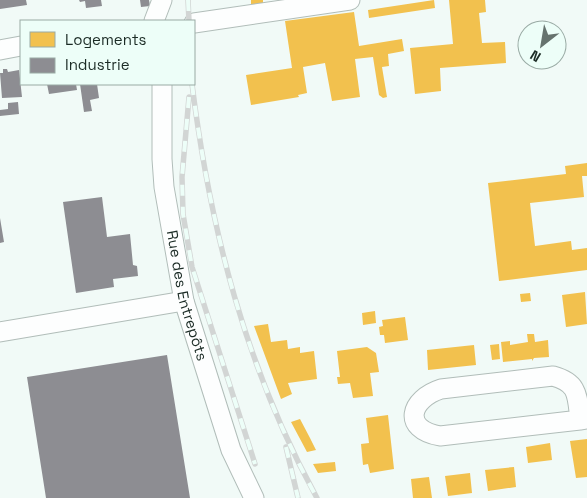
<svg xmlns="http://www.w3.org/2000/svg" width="587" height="498" viewBox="0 0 587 498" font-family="'Space Grotesk',sans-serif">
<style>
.homes{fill:#f2c14e}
.industry{fill:#8d8d92}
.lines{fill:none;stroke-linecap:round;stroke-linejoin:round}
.minor-casing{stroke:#b1bdb9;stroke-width:21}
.minor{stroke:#fdfefe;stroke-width:19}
.rail-casing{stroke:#d2d5d4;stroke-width:5.5}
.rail{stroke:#edfef8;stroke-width:4;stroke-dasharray:11;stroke-linecap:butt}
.labels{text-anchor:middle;stroke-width:5;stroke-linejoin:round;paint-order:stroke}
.street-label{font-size:15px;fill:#1b2b25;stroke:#edfef8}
</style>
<rect width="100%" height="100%" fill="#f1faf7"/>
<!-- homes -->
<path class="homes" d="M251,0h12v3l-12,2z
M434,0l1,8 -66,10 -1,-8z
M449,0h36l1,12 -7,1 3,30 23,-1 1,21 -66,5 1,23 -26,3 -5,-46 43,-4z
M354,12l5,34 43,-7 2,12 -16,3 1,12 -7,1 5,30 -4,1 -4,-3 -6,-38 -18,2 5,38 -28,4 -7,-38 -22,4 4,26 -9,2 1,2 -48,8 -5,-30 46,-7 -7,-47z
M587,163v13h-5l2,21 -54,6 5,43 36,-5 1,9 15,-2v22l-88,11 -11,-98 78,-9 -1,-8z
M585,292l2,32 -21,3 -4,-32z
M530,293l1,8 -10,1 -1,-8z
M375,311l1,12 -13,2 -1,-12z
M405,317l3,23 -23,3 -1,-8h-4l-1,-8 4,-1 -1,-6z
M268,324l3,18 16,-2 1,9 12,-2v6l14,-2 3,28 -29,4 4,11 -11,5 -27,-73z
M527,334h7l1,8 13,-2 1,17 -15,1 -2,3v-2l-29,3 -2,-20 9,-1v4l18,-3z
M499,344l1,15 -8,1 -2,-15z
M474,345l2,20 -48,5 -1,-20z
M367,347l9,6 3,19 -9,1 3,23 -20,2 -3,-15 -12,1 -1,-7h3l-3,-26z
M388,415l6,54 -24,4 -2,-9 -5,1 -2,-21 8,-1 -3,-25z
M300,419l10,19 6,12 -9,2 -16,-30z
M587,439v38l-11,1 -6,-37z
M550,443l2,17 -24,3 -2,-16z
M335,462l1,9 -18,2 -5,-9z
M514,467l2,20 -28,4 -3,-21z
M470,473l2,20 -24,3 -3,-20z
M429,477l3,21h-19l-2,-19z"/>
<!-- industry -->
<path class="industry" d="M0,0h26l1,5 -27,4z
M79,0h22l1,6 -16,2 -1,-7 -5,1z
M140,0h9l1,6 -9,1z
M3,69h4l1,3 11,-2 3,27 -20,1 -2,-25h3z
M47,84h29l1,6 -28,4z
M80,84h17l2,14 -9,2 2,11 -8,1z
M18,102l1,12 -19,2v-6l8,-1v-6z
M102,197l5,40 23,-3 3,31 4,1 1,10 -25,3 1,8 -38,6 -13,-91z
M0,218l4,24 -4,1z
M167,355l23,143h-144l-19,-121z"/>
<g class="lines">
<!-- minor casing -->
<g class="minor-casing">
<g id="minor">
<path d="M154,21l8,-21"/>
<path d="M194,23l156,-23"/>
<path d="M0,50l21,-4"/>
<path id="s1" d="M162,84v75l2,28 20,114 47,149 23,48"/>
<path d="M0,332l184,-31"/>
<path d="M580,420c-3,-24 -1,-37 -27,-44l-112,13c-31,10 -40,40 -1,47l140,-16 7,-1"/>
</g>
</g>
<!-- minor -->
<use href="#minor" class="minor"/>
<!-- rail casing -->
<g class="rail-casing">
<path id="rail" d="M188,0l1,21
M192,84c18,145 54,285 125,414
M189,97l-7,80 1,37 9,53 63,197
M286,447l12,51"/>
</g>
<!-- rail -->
<use href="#rail" class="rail"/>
</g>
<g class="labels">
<!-- street labels -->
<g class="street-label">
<text dy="5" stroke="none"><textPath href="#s1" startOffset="214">Rue des Entrepôts</textPath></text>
</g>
</g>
<!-- legend -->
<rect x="20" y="20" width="175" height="65" fill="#edfef8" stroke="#99aaa4"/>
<rect x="30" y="32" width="25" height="15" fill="#f2c14e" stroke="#99aaa4"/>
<text x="65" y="45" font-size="15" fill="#1b2b25">Logements</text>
<rect x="30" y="58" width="25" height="15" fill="#8d8d92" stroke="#99aaa4"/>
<text x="65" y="70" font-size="15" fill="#1b2b25">Industrie</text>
<!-- north arrow -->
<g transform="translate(542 45) rotate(211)"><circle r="24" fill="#edfef8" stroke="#99aaa4"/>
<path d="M0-4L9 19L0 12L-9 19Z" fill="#66736e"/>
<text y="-8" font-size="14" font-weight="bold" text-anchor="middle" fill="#1b2b25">N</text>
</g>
</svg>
